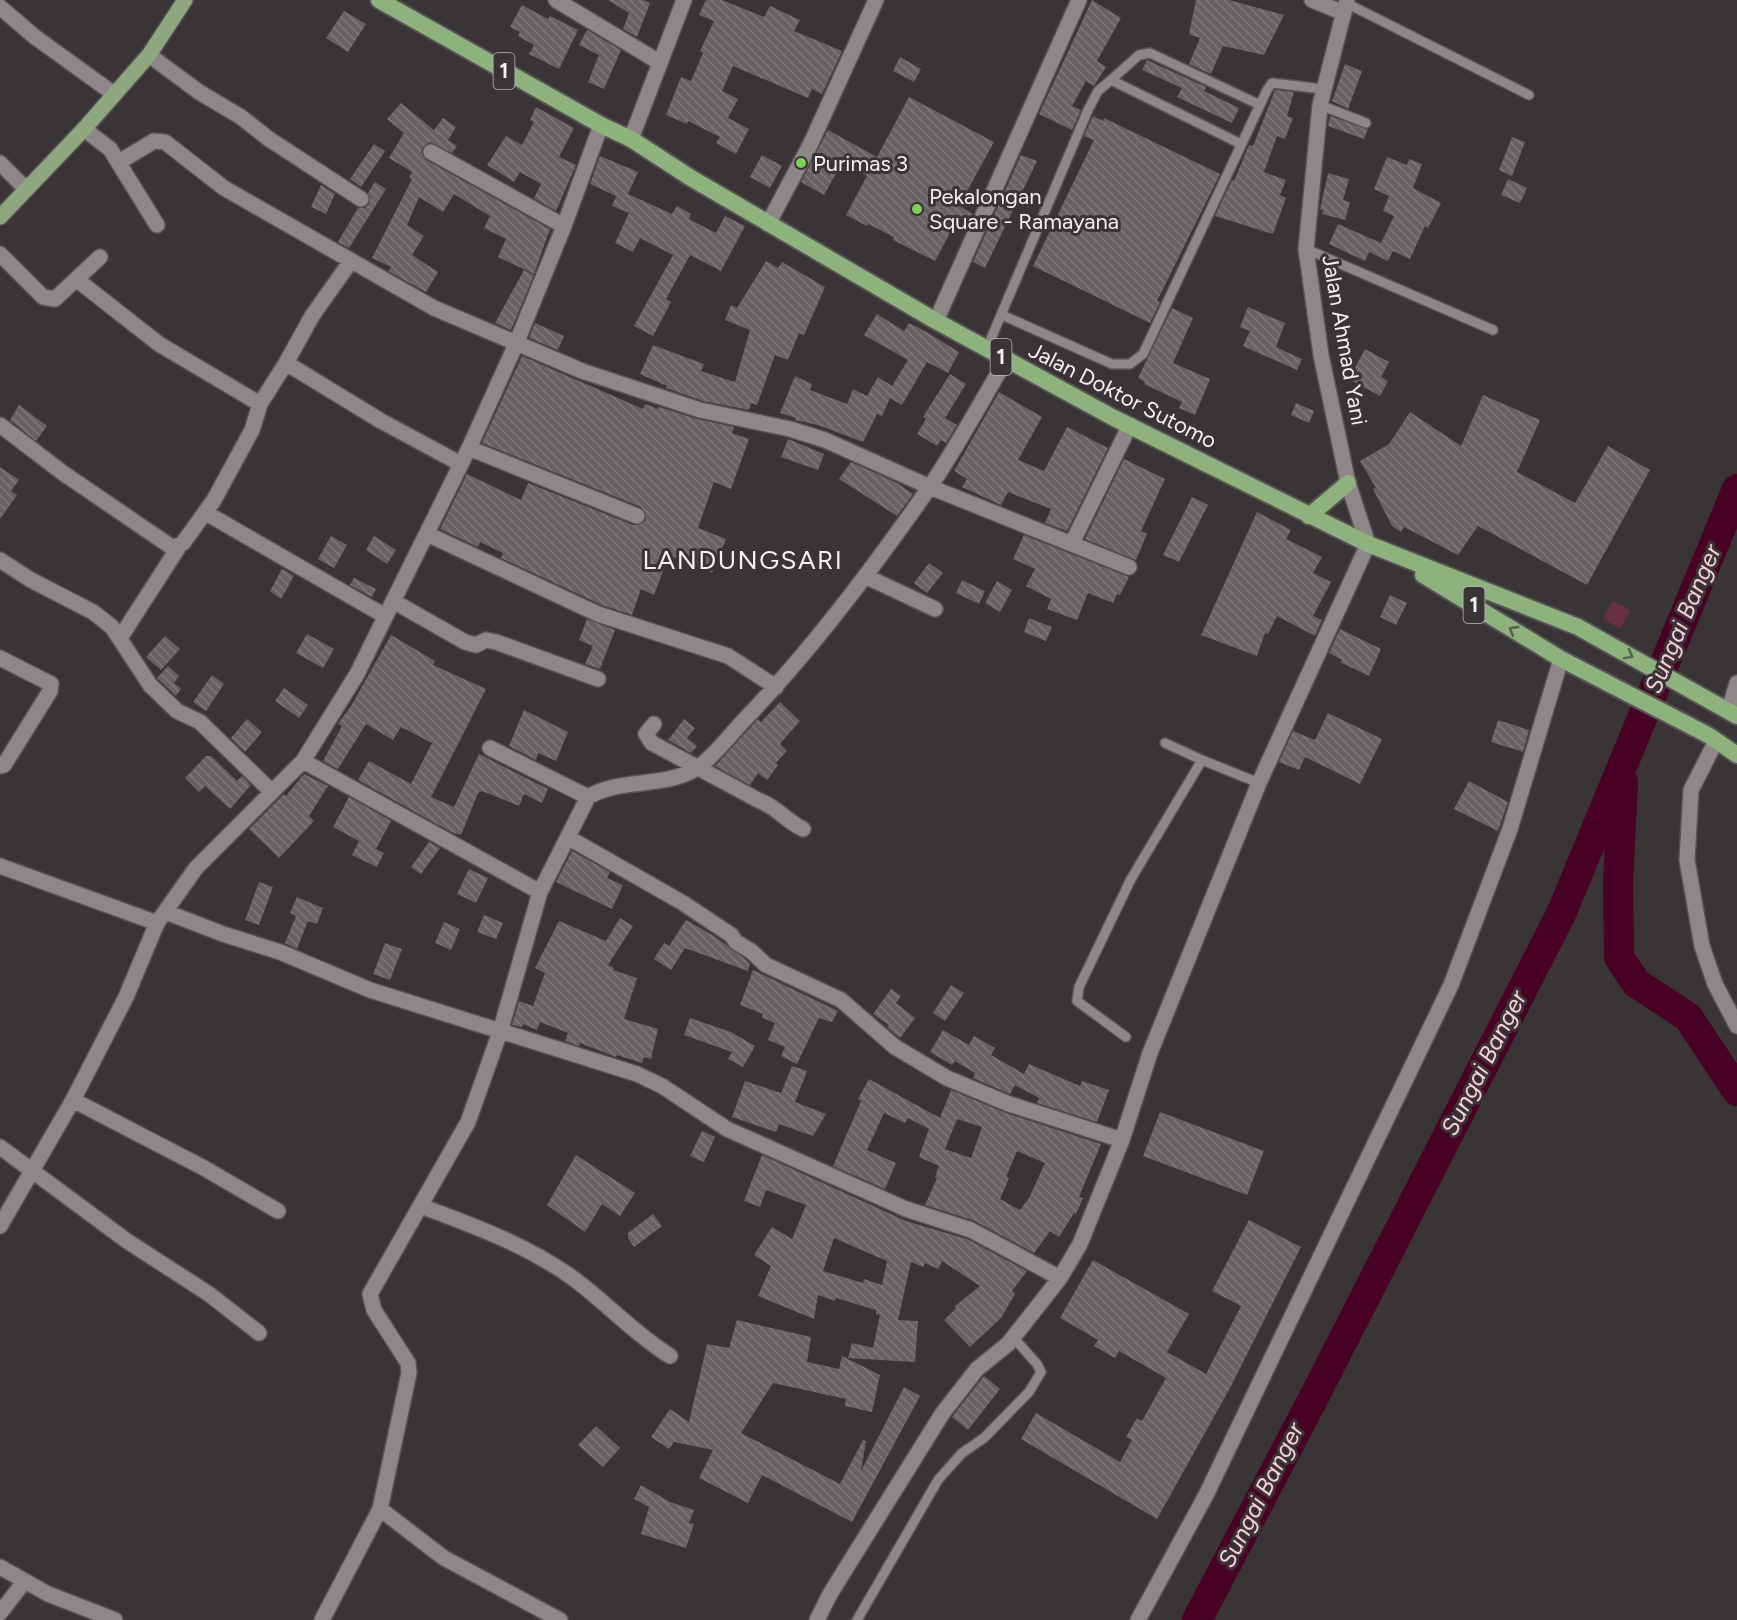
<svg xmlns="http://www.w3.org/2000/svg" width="1737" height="1620" viewBox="0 0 1737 1620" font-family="Figtree,sans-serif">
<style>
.green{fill:#672f43}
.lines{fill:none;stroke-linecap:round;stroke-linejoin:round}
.river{stroke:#490124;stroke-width:30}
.building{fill:url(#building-back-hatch);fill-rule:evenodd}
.service-casing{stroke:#575354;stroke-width:12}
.minor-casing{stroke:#575354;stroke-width:18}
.tertiary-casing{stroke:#575354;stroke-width:18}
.primary-casing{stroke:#575354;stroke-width:18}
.trunk-casing{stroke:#575354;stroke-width:20}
.service{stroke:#8d8788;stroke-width:9}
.minor{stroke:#8d8788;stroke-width:15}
.tertiary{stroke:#8d8788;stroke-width:15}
.primary{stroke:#8ea781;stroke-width:15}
.trunk{stroke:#8eb27e;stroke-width:16}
.oneway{stroke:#57604f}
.poi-dot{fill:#7dd154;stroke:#393435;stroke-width:2}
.labels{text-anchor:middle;stroke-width:6;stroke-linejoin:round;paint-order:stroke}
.shield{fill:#393435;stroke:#bcb8b9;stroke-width:1.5}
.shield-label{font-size:21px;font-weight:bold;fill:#f4f1f2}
.poi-label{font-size:22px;fill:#f4f1f2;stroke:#393435;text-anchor:start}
.street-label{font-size:22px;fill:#f4f1f2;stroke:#393435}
.water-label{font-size:24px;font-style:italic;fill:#fccedc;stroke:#393435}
.quarter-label{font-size:26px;letter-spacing:1.5px;fill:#f4f1f2;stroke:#393435}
</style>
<defs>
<pattern id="building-back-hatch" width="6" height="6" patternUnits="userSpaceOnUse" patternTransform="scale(1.5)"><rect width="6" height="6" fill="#676264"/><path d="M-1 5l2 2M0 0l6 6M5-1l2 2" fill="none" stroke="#7d797b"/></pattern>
</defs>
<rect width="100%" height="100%" fill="#393435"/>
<!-- green -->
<path class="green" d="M1612,601l19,9 -11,19 -17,-10z"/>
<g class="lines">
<!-- river -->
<path class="river" d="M1623,782l-5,100 1,75 17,26 52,34 49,74
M1197,1620l117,-223 247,-483 176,-425"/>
</g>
<!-- building -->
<path class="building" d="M608,0h35l7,3 -13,34 -14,-8 6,-16z
M706,0h16l42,17 6,-11 30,14 -6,11 48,20 -20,43 -10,-5 -4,9 -75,-32 -11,25 16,8 -10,19 21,11 -13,25 -20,-11 4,-6 -32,-16 -1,3 -21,-9 15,-38 10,4 12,-28 -3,-2 14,-30 -15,-6z
M1092,0l29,18 -24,43 9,6 -12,19 -8,-5 -14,25 9,4 -9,20 -33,-16z
M1196,0h33l55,15 -20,40 -41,-9 -12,28 -22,-10 11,-26 -11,-4z
M522,5l26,14 2,-3 28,14 -19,39 -30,-15 5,-9 -16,-9 2,-4 -10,-5z
M344,11l22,13 -18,28 -22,-14z
M587,30l34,20 -17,39 -16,-7 11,-27 -20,-10z
M900,57l21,12 -7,13 -21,-11z
M1147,60l59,27 -2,4 35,17 -7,15 -55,-26 5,-9 -40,-18z
M1345,64l17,7 -14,38 -16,-8z
M1275,90l19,2 -7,24 6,2 -8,21 -8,-3 -13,36 22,8 -6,15 6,3 -13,36 -58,-18 17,-36 2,1 15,-36 4,1z
M909,97l85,45 -35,64 14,8 -5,11 -11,-5 -22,41 -42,-21 1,-3 -26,-13 -1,2 -21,-11 21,-39 -25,-13 -18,32 -23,-13 27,-52 49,27z
M401,103l33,27 9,-12 13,9 -8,13 9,6 -5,7 -22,-11 -7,5 -2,5 5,8 124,69 -16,45 -36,-17 8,-18 -22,-11 6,-12 -36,-22 -11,18 -24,-15 -12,28 17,11 -12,19 26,17 -12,20 -38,-21 3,-4 -19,-9 40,-79 -3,-1 3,-6 -23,-14 15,-25 -17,-14z
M536,107l38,21 -15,29 17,8 -20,46 -22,-13 7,-14 -21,-12 -6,10 -27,-17 19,-29 16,9 12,-23 -4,-2z
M1093,116l10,5 1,-3 116,56 -63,127 3,1 -10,21 -117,-57 61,-126 -10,-4z
M1330,116l38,13 -4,10 -36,-13z
M1512,137l13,5 -13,34 -13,-6z
M374,144l11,7 -24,36 -11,-8z
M762,155l20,11 -12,22 -20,-11z
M1021,155l16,6 -52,107 -12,-6z
M600,156l38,16 -10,22 44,20 5,-8 14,8 -2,5 27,14 9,-17 20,10 -24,45 -31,-16 -24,44 5,3 -18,34 -19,-10 39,-71 -33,-17 -7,14 -18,-9 14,-30 -17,-7 4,-10 -26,-12z
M1387,157l20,8 2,-6 13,5 -9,24 28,15 -13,25 -3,-2 -15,33 -17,-8 -5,10 -19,-9 -4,9 -36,-17 9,-20 43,19 13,-27 -11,-5 6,-15 -15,-7z
M1328,173l21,6 -6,21 7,2 -5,18 -23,-6 1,-4 -3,-1z
M1508,179l19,9 -7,15 -19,-8z
M375,182l11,7 -37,59 -11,-6 20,-34h7l4,-4 -1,-11z
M321,185l14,9 -9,20 -15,-7z
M766,261l12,7 4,-6 43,25 -21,48 -5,-2 -11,27 -13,-5 -18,50 -6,-2 -2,7 -46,-9 -37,-13 1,-2 -27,-12 13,-29 51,19 -3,7 34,11 15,-52 -25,-10 6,-15 6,3z
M524,270l10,5 -23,55 -16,-7z
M1248,307l37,16 -9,24 26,12 -5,11 -54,-24 7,-15 -10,-4z
M1172,308l21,10 -20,45 37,16 -15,36 -16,-7 3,-6 -38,-18 1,-2 -7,-4z
M877,314l27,17 5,-8 14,7 36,22 -11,21 -21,-11 -25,43 -12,-7 -8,18 -5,-2 -14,28 -45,-17 -23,-5 1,-2 -16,-5 15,-37 17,8 -2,6 37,14 6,-15 14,7 11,-19 14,9 16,-26 -44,-25z
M535,323l29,13 -6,14 -29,-12z
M1365,349l24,13 -8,15 7,4 -8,15 -31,-17z
M522,356l121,53 2,-5 13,5 1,-2 38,12 37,8 -2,6 17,6 -18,50 -17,-7 -16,46 28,11 -14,34 -43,-18 -15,40 -13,-6 -9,26 -30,-10 -101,-47 2,-5 -23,-11 -2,5 -38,-18 27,-55 54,26 7,-17 105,42h6l7,-5v-6l-5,-7 -159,-64z
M950,374l16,10 -21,34 12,7 -11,18 -5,-3 -4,6 -20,-12 9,-15 -3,-2z
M999,392l43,25 -24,43 26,11 23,-44 41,21 -41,83 -22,-8 6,-14 -43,-17 -7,13 -39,-18 5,-8 -13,-8z
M1483,395l57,25 -23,52 58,31 33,-57 42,24 -63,115 -109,-59 -20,29 -54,-28 -3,5 -9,-6 -19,-37 3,-1 -16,-27 29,-17 21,-32 51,34z
M1296,403l18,8 -5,12 -18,-8z
M19,405l28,21 -11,15 -26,-21z
M788,439l36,15 -6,16 -37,-13z
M1124,459l41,20 -24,52 6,3 -11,26 -51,-21z
M851,462l46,21 16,11 -16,22 -58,-37z
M0,467l19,13 -8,11 6,4 -17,24z
M1192,497l16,8 -29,57 -16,-7z
M1257,512l34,18 -5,9 36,18 -9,16 18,9 -18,34 9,4 -7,16 -38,-20 -9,18 -3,-1 -8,23 -56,-21z
M1024,535l105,42 -9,18 -3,-1 -4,9 -25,-10 -11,27 -30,-11 4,-10 -25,-13 9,-17 -22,-10z
M331,536l16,9 -13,23 -16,-9z
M374,536l22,14 -9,14 -21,-14z
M929,563l14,10 -16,20 -13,-10z
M282,569l12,7 -13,23 -11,-8z
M354,578l22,11 -4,8 -22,-12z
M962,580l23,11 -6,13 -23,-11z
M997,581l15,9 -12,22 -15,-9z
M1390,595l17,8 -11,22 -16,-8z
M1029,618l23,9 -6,14 -22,-9z
M587,619l28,11 -15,39 -15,-5 8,-18 -14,-6z
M1340,629l41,20 -12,27 -29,-14 2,-2 -13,-7z
M307,634l27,15 -11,19 -27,-15z
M391,635l44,26 -2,4 53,24 -55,108 23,10 25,-53 69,35 -6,14 -18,-9 -5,12 -37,-15 -4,2 -17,42 -10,-3 -93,-52 11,-19 42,23 21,-41 -31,-16 -8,13 -27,-16 -28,45 -15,-8 19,-35 -4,-2 13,-18z
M165,636l15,13 -19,21 -15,-13z
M168,666l11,10 -5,7 7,6 -5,7 -19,-18z
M212,675l12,9 -18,27 -13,-9z
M284,688l24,17 -9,13 -24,-17z
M780,702l20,19 -20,23 7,7 -11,12 2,2 -11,15 -9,-7 -8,12 -35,-19 43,-47 3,3z
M524,710l44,22 -12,29 -18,-8 -2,7 -27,-14z
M1328,713l54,26 -22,45 -55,-27 -6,13 -20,-8 14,-31 22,9z
M247,719l15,13 -17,20 -14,-14z
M684,719l11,9 -8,10 10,8 -6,7 -23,-13z
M1498,720l31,10 -6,22 -32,-10z
M206,756h5l26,25 5,-5 9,9 -21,24 -25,-23 -6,6 -14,-14z
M304,774l24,12 -19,30 5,5 -35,37 -30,-29 35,-35 2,2z
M1469,781l39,21 -10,29 -44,-22z
M349,797l42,24 -15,28 8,4 -7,14 -25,-12 7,-14 -26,-14z
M429,842l11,6 -19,26 -10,-7z
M572,851l38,21 -3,6 16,7 -11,24 -56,-27z
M469,869l19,9 -12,25 -19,-9z
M259,882l14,5 -14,38 -14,-5z
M297,897l26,11 -6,16 -9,-3 -11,28 -12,-6 11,-27 -6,-3z
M484,915l19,8 -7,16 -19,-7z
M620,918l13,8 -25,39 6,3 -1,2 24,8 -13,41 34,10 -7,30 -7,-2 -2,6 -25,-8 -1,2 -36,-14 -1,3 -14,-5 3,-8 -28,-11 -3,8 -14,-6 -1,3 -10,-2 7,-24 14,5 12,-33 -10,-5 24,-47 47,20z
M686,920l28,16 31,23 5,5 -2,7 -63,-23 -14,22 -17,-11 10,-16 5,3z
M444,922l16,7 -9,21 -16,-7z
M385,943l17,6 -12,31 -17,-6z
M753,970l85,41 -6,11 -13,-4 -22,46 -16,-8 4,-9 -17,-7 7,-17 -13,-5 1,-4 -23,-9z
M951,985l13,8 -19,28 -12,-8z
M891,989l10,7 -5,7 19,15 -15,20 -13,-11 2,-2 -16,-11z
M690,1018l41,14 24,14 -12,21 -15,-8 4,-7 -48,-17z
M943,1030l26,15 5,-9 21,12 -4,7 33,19 5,-10 51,22 2,-5 27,9 -12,32 -60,-19 2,-5 -24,-13 -5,9 -37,-16 2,-5 -20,-12 -3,4 -22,-13z
M792,1066l15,5 -12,31 31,12 -13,22 -34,-12 -3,8 -44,-15 13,-36 36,12z
M869,1079l71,39 11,-28 55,23 95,31 -22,53 4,1 -7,16 -2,-1 -15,24 -9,-6 -16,22 -59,-32 -50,-16 12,-27 -2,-1 4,-11 -20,-9 10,-28 -21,-11 -3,5 -21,-10 -17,37 29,13 -11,26 -52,-23 28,-65 -3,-2zM957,1119l25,8 -11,31 -26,-9zM1017,1151l28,12 -16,35 -9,12 -20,-11 9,-21 -3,-1z
M1160,1112l104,39 -17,44 -104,-39z
M702,1131l13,6 -11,25 -14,-6z
M576,1155l59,38 -15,23 -18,-12 -17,28 -38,-27z
M762,1155l144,66 61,18 60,32 -15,20 3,3 -14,24 -31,29 -26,-27 12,-12 -1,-2 25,-20 -38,-25 -4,8 -13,-6 -2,4 -12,-5 -13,58 20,1 -3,41 -67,-4 4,-15 21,5 7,-33 -4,-1v-4l-40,-12 -1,3 -17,-6 -4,24 -56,-23 13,-30 -17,-11 18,-28 20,12 14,-34 -40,-15 -6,17 -16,-6zM834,1238l53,23 -5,24 -18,-6 -1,4 -40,-12z
M653,1214l9,12 -28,21 -6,-9v-5z
M1249,1220l52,27 -71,141 -73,131 -136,-80 15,-26 84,49 12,-22 -6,-3 11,-19 5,3 24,-43 -47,-27 -4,7 -21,-12 4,-6 -38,-22 33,-58 96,54 -22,38 39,22 35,-68 -29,-15z
M737,1320l74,17 -4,25 32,7 3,-13 38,19 -8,37 -27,-6 1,-7 -73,-16 -32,50 99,51 23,-44 3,1 -5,30 43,-84 16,9 -68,126 -90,-47 -14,28 -49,-25 14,-28 -39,-8 -5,7 -18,-12 19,-28 19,13 18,-78 22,4z
M984,1376l16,13 -32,41 -16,-13z
M596,1426l24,22 -17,19 -25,-22z
M641,1485l29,17 24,8 -5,13 5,1 -8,24 -45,-14 8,-27 -15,-8z"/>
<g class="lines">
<!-- service casing -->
<g class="service-casing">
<path id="service" d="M1346,3l183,92
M1111,80l28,-25 11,-2 110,52
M1320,105l46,18
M1306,249l187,81
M1002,315l110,49h18l13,-10 124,-264 5,-7 51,6
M987,348l101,-238 10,-19 13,-11 130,64
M1165,743l37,17
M1126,1037l-49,-36 2,-14 52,-108 71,-119 57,23
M857,1620l81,-140 24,-27 22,-15 45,-46 12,-20 -4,-8 -24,-27"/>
</g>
<!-- minor casing -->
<g class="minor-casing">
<path id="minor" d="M556,0l103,62
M1312,0l32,13
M0,7l35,30 79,57
M149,55l50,37 42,25 28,22 92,60
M84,129l26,20 47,76
M431,152l133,74
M119,162l35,-21 11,1 59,46 210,120 148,63 118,39 90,19 35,11 105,47 199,80
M0,163l26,26
M768,224l43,-81 65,-143
M0,254l43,43 12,2 45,-42
M76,279l83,65 101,60
M936,321l143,-321
M286,363l26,-47 39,-55
M0,425l63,48 110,75 10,-5 31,-43 38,-70 8,-26 26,-41 95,58 80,43
M469,448l168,68
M206,513l179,103
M427,534l171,80 130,42 48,31
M1072,543l58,-118
M0,560l31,20 62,32 19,15 38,58 27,26 23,11 72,70
M865,576l70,33
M393,601l72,41 11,3 10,-5 10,2 102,37
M120,638l58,-90
M0,658l51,26 -1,7 -46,74 -4,1
M1729,710l8,-27
M654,724l-8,10 6,9 106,57c21,8 26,20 45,29
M1716,741l-25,49 -4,70 15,86 13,38 22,42
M490,748l98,49
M303,761l237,131
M569,838l114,65 48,32 5,7 15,9 15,14 75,35 54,47 52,31 62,26 113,36
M0,866l157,57
M166,912l57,22 57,18 90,38 267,84 25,12 65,43 179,80 65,21 89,48
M73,1100l131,68 74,43
M0,1147l127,94 82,53 50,39
M421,1206c52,20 102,37 149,70 35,25 63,57 100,80
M0,1226l73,-126 53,-103 31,-74 39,-55 107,-107 54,-87 113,-228 46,-102 48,-118 37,-101
M380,1509l64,49 116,62
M0,1567l48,27 67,26
M0,1613l24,-31
M322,1620l58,-111 29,-136 -1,-10 -34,-53 -4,-16 98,-172 32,-90 40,-140 48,-95c34,-20 75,-8 109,-29 16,-10 36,-37 51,-52 66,-69 126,-149 181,-228 28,-41 52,-86 77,-128
M817,1620l13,-26 112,-180 35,-45 31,-25 52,-66 20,-34 42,-104 28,-87 109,-270 109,-239
M1138,1620l68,-125 245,-510 59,-156 51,-170"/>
</g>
<!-- tertiary casing -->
<g class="tertiary-casing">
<path id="tertiary" d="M1347,0l-27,105 -14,144 15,106 27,128 20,61
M631,139l53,-139"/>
</g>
<!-- primary casing -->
<g class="primary-casing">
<path id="primary" d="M0,217l84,-88 65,-74 36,-55"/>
</g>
<!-- trunk casing -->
<g class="trunk-casing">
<path id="trunk" d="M379,0l222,125 30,14 60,39 245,143 178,97 254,126 210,83 159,89
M1309,516l39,-33
M1423,575l138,84 147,76 29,20"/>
</g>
<!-- service -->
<use href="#service" class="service"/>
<!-- minor -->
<use href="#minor" class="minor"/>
<!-- tertiary -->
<use href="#tertiary" class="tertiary"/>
<!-- primary -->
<use href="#primary" class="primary"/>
<!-- trunk -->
<use href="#trunk" class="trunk"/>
</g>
<!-- one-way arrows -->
<defs><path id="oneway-chevron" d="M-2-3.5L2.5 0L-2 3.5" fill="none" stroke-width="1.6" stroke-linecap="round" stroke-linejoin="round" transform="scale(1.5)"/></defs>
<g class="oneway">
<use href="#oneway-chevron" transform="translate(1513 630) rotate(-149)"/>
<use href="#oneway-chevron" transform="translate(1629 655) rotate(29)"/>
</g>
<!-- markers -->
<g class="poi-dot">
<circle cx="801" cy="163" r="6"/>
<circle cx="917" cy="209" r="6"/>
</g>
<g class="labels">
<!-- shield labels -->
<g class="shield">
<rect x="493.5" y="53" width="21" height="36" rx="4.5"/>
<rect x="990.5" y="339" width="21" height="36" rx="4.5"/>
<rect x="1463.5" y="587" width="21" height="36" rx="4.5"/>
</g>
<g class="shield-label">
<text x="504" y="78">1</text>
<text x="1001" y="364">1</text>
<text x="1474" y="612">1</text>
</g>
<!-- poi labels -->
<g class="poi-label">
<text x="813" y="171">Purimas 3</text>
<text x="929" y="204">Pekalongan<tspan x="929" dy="25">Square - Ramayana</tspan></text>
</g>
<!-- street labels -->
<g class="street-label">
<text transform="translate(1345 340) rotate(80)" y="8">Jalan Ahmad Yani</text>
<text transform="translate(1123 395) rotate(27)" y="8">Jalan Doktor Sutomo</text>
</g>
<!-- water labels -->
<g class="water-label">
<text transform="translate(1683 619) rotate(-67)" y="8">Sungai Banger</text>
<text transform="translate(1484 1063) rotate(-63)" y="8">Sungai Banger</text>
<text transform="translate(1261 1495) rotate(-63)" y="8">Sungai Banger</text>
</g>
<!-- quarter labels -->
<g class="quarter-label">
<text x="743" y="569">LANDUNGSARI</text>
</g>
</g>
</svg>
